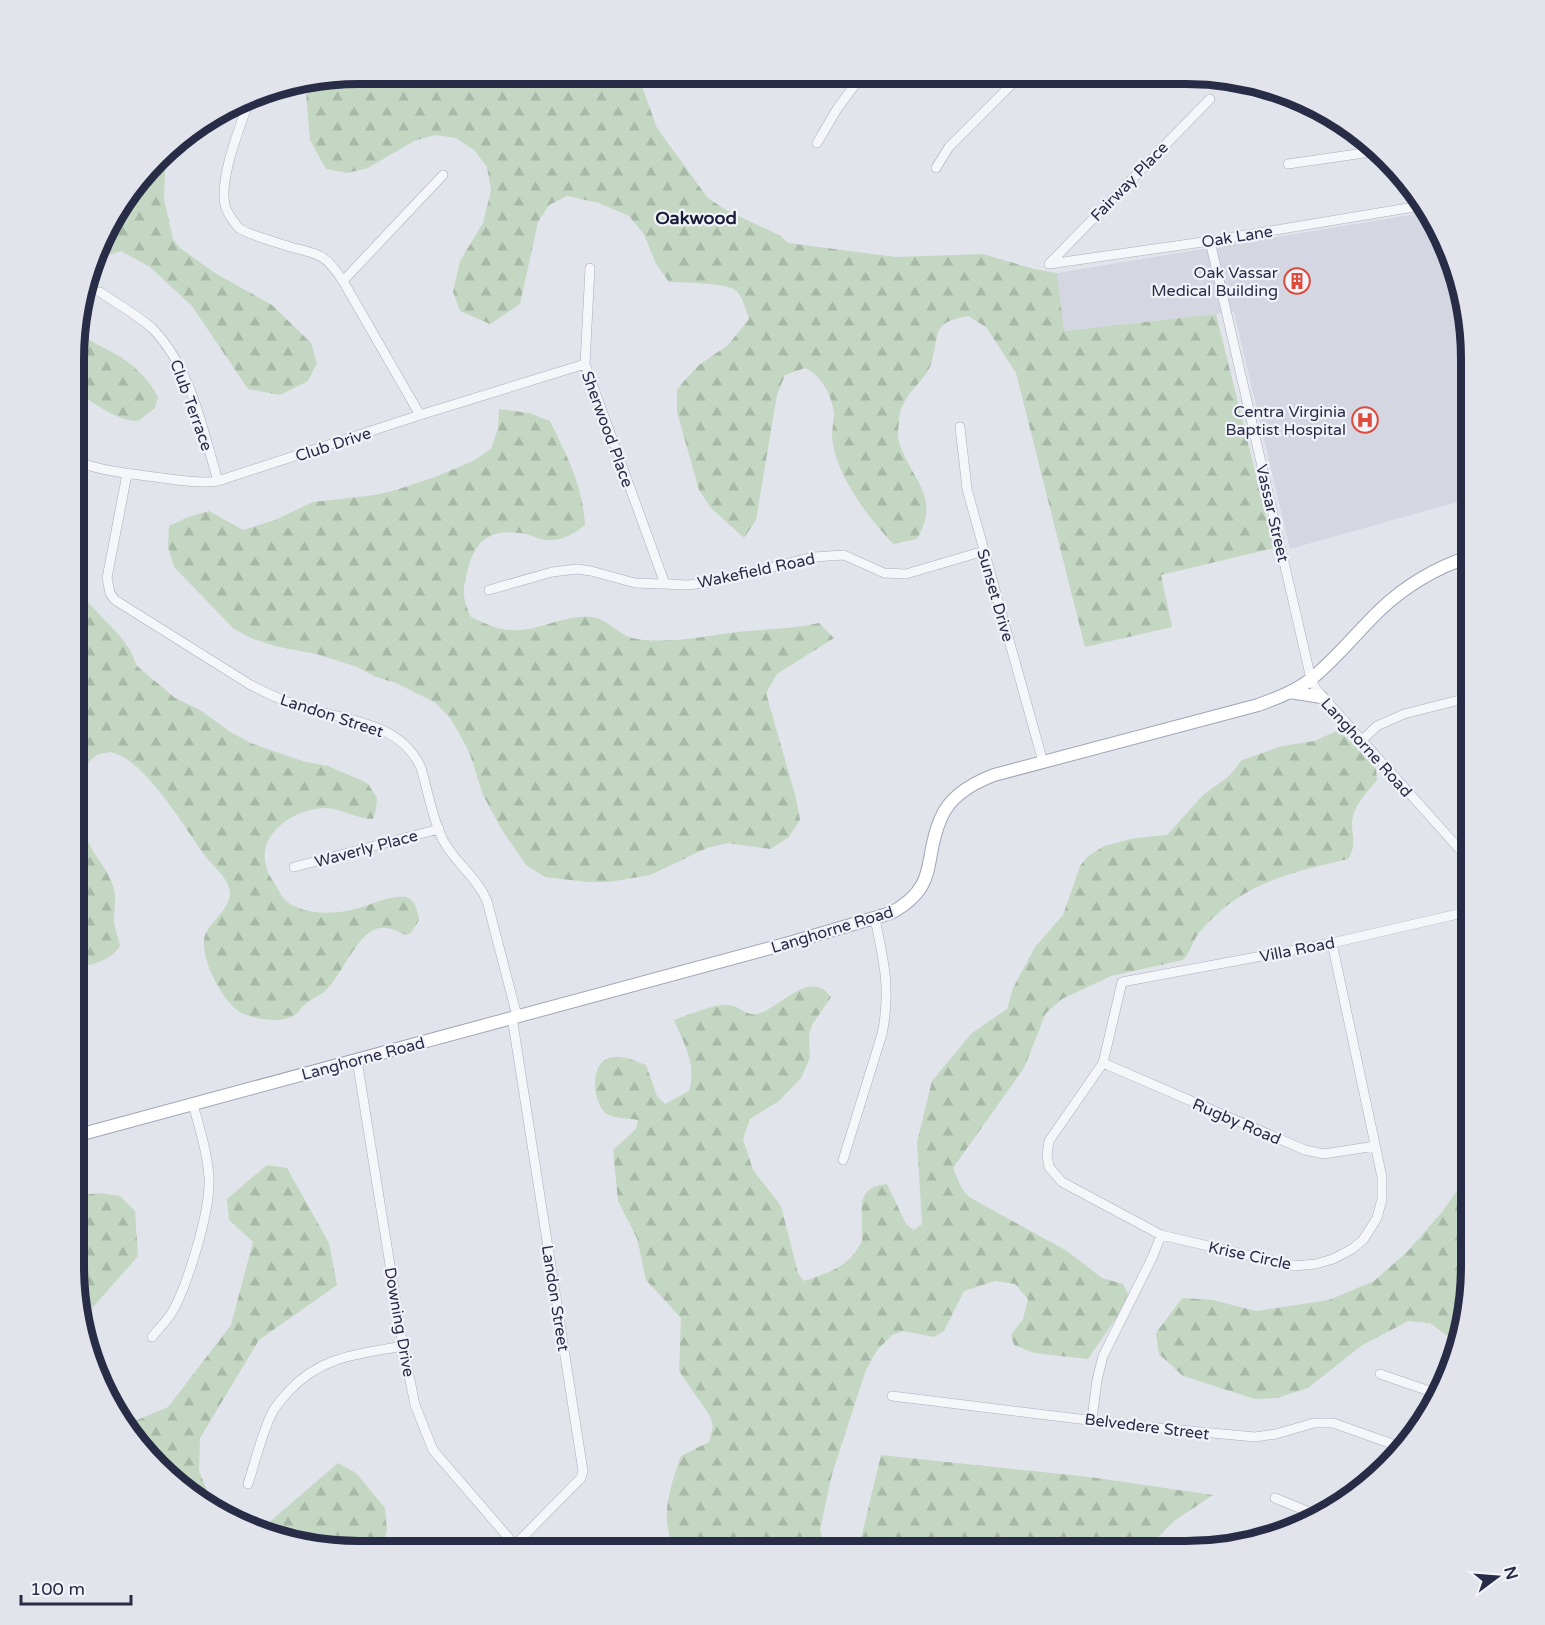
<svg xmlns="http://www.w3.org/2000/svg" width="1545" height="1625" viewBox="0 0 1545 1625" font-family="'Varela Round',sans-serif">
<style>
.built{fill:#d4d6e1}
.forest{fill:url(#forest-firs)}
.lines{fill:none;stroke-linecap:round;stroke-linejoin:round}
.minor-casing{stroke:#aaadba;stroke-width:10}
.major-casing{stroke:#a0a4b9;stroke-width:14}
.minor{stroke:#f5f6fa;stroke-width:9}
.major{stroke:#fff;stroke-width:12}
.labels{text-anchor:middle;stroke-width:4.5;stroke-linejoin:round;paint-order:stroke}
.street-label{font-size:16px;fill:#282c46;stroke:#f2f3f9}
.poi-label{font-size:16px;fill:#282c46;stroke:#f2f3f9;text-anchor:end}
.neighbourhood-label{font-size:18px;font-weight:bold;fill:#1a1d37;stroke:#f2f3f9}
.rim{fill:none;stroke:#282c46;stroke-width:8}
</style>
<defs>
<pattern id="forest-firs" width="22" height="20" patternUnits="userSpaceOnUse" patternTransform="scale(1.5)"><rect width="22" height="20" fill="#c3d7c2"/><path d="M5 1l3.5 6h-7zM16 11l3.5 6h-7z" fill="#a8b9a8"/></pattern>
</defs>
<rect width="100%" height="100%" fill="#e2e4ec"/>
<!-- built -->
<path class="built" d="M1429,212l27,56 15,73v157l-181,51 -56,-237 -171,19 -6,-58z"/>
<!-- forest -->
<path class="forest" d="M359,74h99c8,9 21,10 32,7l1,-7h151l1,15 14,39 50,69 17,12 57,27 7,7 108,14 87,-3 51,15 23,4 7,58 152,-17 58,234 -113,27 11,52 -87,20 -69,-274 -30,-46 -18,-11c-38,7 -27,16 -37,48 -6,18 -29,29 -32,55 0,6 -2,16 0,23 12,39 43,53 18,97l-24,5c-20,-22 -38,-44 -51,-72 -5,-11 -9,-23 -10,-36 0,-7 2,-15 2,-23 -2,-18 -13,-38 -29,-45l-20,7 -8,20 -21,125 -12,18 -33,-30 -12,-18 -22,-78v-22l7,-9 15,-16 29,-20 21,-26c-3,-9 -6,-23 -14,-29 -13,-8 -50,-7 -66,-8l-13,-18 -12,-30 -15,-18 -30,-13 -32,-7 -18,9 -11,17 -18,82 -30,20 -30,-13 -7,-19 7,-31 23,-38 8,-33 -4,-23 -13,-17 -18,-12 -21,-3 -21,6 -46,27 -21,5 -21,-4 -16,-29 -4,-46 3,-7 -2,-5z
M166,151l-2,48 9,40 7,9 35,25 57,32 39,38 6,20 -9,18 -28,14 -32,-6 -56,-83 -42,-39 -29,-16 -25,8 16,-42z
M79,331c10,11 27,17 40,25 15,9 32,26 39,41l-3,11 -17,13c-21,0 -42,-17 -60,-28z
M499,409l30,4 21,8c17,35 33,65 35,104 -12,9 -22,16 -37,15 -8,0 -15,-4 -22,-6 -32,-6 -50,3 -58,35 -6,22 -6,28 3,48 13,6 25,12 39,13 28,2 54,-16 82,-13 14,1 26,17 40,21 31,7 73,-2 105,-6 28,-3 55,-3 82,-9l15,15 -57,36 -11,19 30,105 4,22 -12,18 -18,11 -42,-6 -21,5 -57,27 -41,7h-22l-42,-5 -19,-12 -24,-35 -19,-35 -13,-41 -10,-19 -10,-17 -14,-15 -40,-20 -20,-6 -19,-10 -41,-13 -41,-8 -22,-7 -19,-10 -60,-62 -6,-20 1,-21 19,-9 21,-6 34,19 32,-10 38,-18 62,-7 21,-5 39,-13 38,-16 18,-12 7,-20z
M78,592l42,44 10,14 7,16 38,32 25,12 32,23 21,11 49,17 26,5 35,15 5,3 9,14 -1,11 -3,10c-17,0 -31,-11 -49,-11 -37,2 -77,34 -51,73 5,7 9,18 16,22 21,14 53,11 76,3 12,-4 28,-11 41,-9 9,2 12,15 13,23l-8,13 -5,2c-9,-4 -19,-10 -30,-6 -19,6 -35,46 -48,59 -7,8 -18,11 -26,19 -2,2 -3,5 -6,7 -13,10 -37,6 -52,0 -20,-7 -48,-61 -38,-81 6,-12 23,-24 24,-39 0,-16 -18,-28 -27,-41 -18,-25 -61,-98 -94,-101 -5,1 -12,2 -16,6 -18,18 -15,63 -5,84 8,16 20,28 25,44 4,11 1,21 1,33 0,8 4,18 6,27 -8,13 -29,22 -44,19z
M1337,731l9,6 30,32 1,11c-9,11 -20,22 -24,36 -4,16 6,26 -5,43 -58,14 -104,23 -146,70 -9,9 -10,21 -19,31l-72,16 -49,23 -16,14 -22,55 -71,100 9,21 7,8 98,54 35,27 21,6 5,10 -9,20 -31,45 -54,-6 -20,-8 -3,-10 12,-16 5,-20 -13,-15 -20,-3 -31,10 -20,40 -10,6 -31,-6 -11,4 -15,15 -11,20 -34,104 -12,56 6,21h-150c-18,-31 -6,-64 5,-95l28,-14 4,-15 -3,-11 -31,-45 2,-53 -35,-38 -9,-42 -19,-37 -5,-51 23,-21 2,-9c-8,-2 -24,-1 -31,-6 -14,-9 -17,-46 -2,-54 13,-8 29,1 41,5l11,31 8,8 24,-13c8,-27 -5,-47 -15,-71 14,-5 39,-16 54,-15 11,0 18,12 30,9 23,-7 52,-46 73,-17l-19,28 -3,10 1,23 -9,20 -22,23 -29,18 -7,20 10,31 28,36 17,67 6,8c24,-8 45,-14 57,-38 2,-4 1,-9 1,-14 0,-24 -5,-42 25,-45l19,40 8,6 8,-6 -5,-82 15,-61 40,-48 35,-24 6,-21 22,-41 28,-32 17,-49 7,-9 17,-11 31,-8 32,-3 36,-40 26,-19 13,-16 40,-14 32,-5z
M267,1165l20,3 42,75 8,42 -78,55 -59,98 -1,33 18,43 -95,-89 -6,-11 14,9 38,-16 63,-82 22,-83 -24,-22 -2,-21z
M1471,1171v113l-17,57 -24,-18 -22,-2 -47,25 -53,42 -31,10 -22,1 -72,-23 -24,-22 -3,-21 26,-35 31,2 43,11 73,-11 45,-19 33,-29 35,-40z
M99,1193l21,3 15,15 3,45 -52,59 24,86 -21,-43 -15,-74 1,-88z
M881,1455l209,22 123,18 -39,26 -30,30h-286z
M338,1463l18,10 29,35 2,23 -6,20h-40l-82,-25 7,-1z"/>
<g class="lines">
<!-- minor casing -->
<g class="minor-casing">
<path id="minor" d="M253,97l-4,4c-9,26 -30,77 -24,104 1,6 10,19 14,23 5,5 39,15 48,18 32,9 36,5 56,35l77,134
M817,143l20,-34 25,-34
M1288,164l83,-12
M936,168l13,-21 72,-72
M1210,241l101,438 5,10 155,173
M1049,264l161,-23 216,-36
M1049,264l161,-165
M590,268l-5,96 80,220
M343,281l100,-106
M100,292c17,12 38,23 53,37 39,41 49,99 65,152
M960,427l7,62 76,273
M78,462c27,10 56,12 84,16 18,2 37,6 56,3l202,-66 165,-51
M127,474l-20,104 3,15 5,7 134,84c19,10 38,19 59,25 42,11 94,15 113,59 7,23 11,50 22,72 12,23 34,37 44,61l30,115
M489,590l63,-18 25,-3 14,2 44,12 53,2 24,-3 101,-25 31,-2 40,18 22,1 78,-23
M1361,741l16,-15 27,-12 67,-17
M294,867l145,-38
M1332,943l50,234v22l-5,19 -14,22 -11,9 -19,10 -17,5 -22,2 -133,-31 -99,-53 -13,-15 -2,-12 2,-14 54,-78 19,-81 210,-39 139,-32
M357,1060l46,286 12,59 18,45 87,101
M1103,1063l202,87 19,4 51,-8
M843,1160l39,-126c9,-43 2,-73 -7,-115
M152,1337c8,-10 18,-19 23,-30 14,-28 36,-98 34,-130 -2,-25 -9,-48 -16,-72
M1380,1374l58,20
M892,1396l245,30 118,11 21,-3 38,-11h19l65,23
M1092,1419l5,-39 6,-24 50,-100 8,-21
M248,1484c7,-22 14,-51 24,-71 4,-8 11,-15 17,-22 32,-35 70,-37 114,-45
M1275,1498l44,18
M509,1551l72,-73 2,-7 -71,-454"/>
</g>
<!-- major casing -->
<g class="major-casing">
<path id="major" d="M1290,692l31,5
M75,1136l714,-193 102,-30c50,-28 31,-53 50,-95 9,-22 32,-35 53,-43l264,-70c19,-7 38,-14 53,-26 25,-20 46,-47 69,-69 25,-24 58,-43 91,-54"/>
</g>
<!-- minor -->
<use href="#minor" class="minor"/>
<!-- major -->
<use href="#major" class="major"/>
</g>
<!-- icons -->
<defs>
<g id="building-ring" transform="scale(1.35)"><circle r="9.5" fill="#f2f3f9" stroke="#dc4b3c" stroke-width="1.5"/><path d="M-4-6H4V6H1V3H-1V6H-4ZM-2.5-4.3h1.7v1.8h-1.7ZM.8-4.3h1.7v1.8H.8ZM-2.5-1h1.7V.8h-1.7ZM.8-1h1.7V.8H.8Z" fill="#dc4b3c"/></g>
<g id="hospital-ring" transform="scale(1.35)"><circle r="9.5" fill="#f2f3f9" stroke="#dc4b3c" stroke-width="1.5"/><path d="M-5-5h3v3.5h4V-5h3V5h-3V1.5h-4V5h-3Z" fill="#dc4b3c"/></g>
</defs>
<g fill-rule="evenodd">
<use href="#building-ring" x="1297" y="281"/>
<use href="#hospital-ring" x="1365" y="420"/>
</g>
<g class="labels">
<!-- street labels -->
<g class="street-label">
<text transform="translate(1129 181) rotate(-46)" y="6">Fairway Place</text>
<text transform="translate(1237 236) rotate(-9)" y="6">Oak Lane</text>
<text transform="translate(192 405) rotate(70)" y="6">Club Terrace</text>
<text transform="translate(608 429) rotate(70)" y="6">Sherwood Place</text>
<text transform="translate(333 444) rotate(-18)" y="6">Club Drive</text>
<text transform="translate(1273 513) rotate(77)" y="6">Vassar Street</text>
<text transform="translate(756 570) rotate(-12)" y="6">Wakefield Road</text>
<text transform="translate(996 595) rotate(74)" y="6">Sunset Drive</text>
<text transform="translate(332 715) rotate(18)" y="6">Landon Street</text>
<text transform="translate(1367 747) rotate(48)" y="6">Langhorne Road</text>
<text transform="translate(366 848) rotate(-15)" y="6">Waverly Place</text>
<text transform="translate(832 929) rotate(-17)" y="6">Langhorne Road</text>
<text transform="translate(1297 949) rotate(-11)" y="6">Villa Road</text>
<text transform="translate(363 1058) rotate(-15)" y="6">Langhorne Road</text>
<text transform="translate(1237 1121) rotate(23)" y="6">Rugby Road</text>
<text transform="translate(1250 1255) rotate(12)" y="6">Krise Circle</text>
<text transform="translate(556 1298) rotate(81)" y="6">Landon Street</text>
<text transform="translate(400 1322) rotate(80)" y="6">Downing Drive</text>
<text transform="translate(1147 1426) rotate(7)" y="6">Belvedere Street</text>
</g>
<!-- poi labels -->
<g class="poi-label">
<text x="1278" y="278">Oak Vassar<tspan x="1278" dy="18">Medical Building</tspan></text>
<text x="1346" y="417">Centra Virginia<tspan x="1346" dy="18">Baptist Hospital</tspan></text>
</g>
<!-- neighbourhood labels -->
<g class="neighbourhood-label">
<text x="696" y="224">Oakwood</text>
</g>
</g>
<!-- crop -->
<path d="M0 0H1545V1625H0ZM359 84H1186A275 275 0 0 1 1461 359V1266A275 275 0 0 1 1186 1541H359A275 275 0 0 1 84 1266V359A275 275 0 0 1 359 84Z" fill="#e2e3eb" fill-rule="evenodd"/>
<path class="rim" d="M359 84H1186A275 275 0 0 1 1461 359V1266A275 275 0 0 1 1186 1541H359A275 275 0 0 1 84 1266V359A275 275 0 0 1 359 84Z"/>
<!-- north arrow -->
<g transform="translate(1497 1577) rotate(74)" stroke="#f2f3f9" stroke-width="4.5" paint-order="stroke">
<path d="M0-4.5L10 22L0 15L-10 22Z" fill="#282c46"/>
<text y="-9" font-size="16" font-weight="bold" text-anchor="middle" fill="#282c46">N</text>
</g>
<!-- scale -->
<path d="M21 1595v9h110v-9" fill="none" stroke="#282c46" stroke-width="3"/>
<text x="30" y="1595" font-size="18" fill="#282c46" stroke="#f2f3f9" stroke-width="4.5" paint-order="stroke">100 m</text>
</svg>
